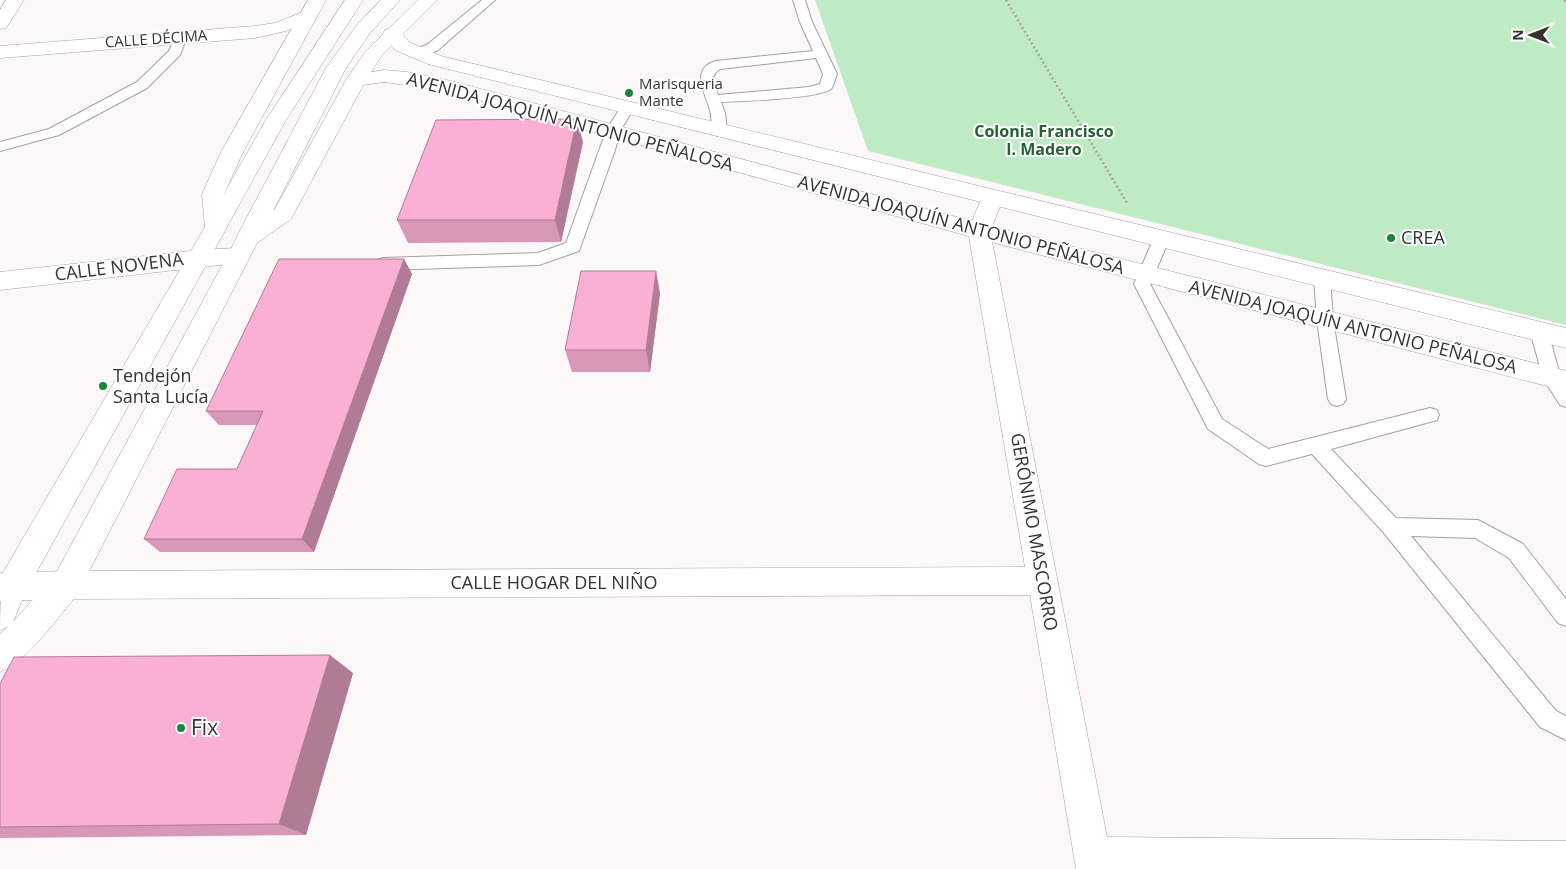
<svg xmlns="http://www.w3.org/2000/svg" width="1566" height="869" viewBox="0 0 1566 869" font-family="'Open Sans',sans-serif">
<style>
.green{fill:#bfebc4}
.lines{fill:none;stroke-linecap:round;stroke-linejoin:round}
.service-casing{stroke:#a5a0a2;stroke-width:2}
.minor-casing{stroke:#a5a0a2;stroke-width:1}
.tertiary-casing{stroke:#a5a0a2;stroke-width:1}
.primary-casing{stroke:#a5a0a2;stroke-width:1}
.motorway-casing{stroke:#a5a0a2;stroke-width:1}
.path{stroke:#a8a4a6;stroke-width:2.5;stroke-dasharray:2 2.5;stroke-linecap:butt}
.service{fill:#fff;fill-rule:evenodd}
.minor{fill:#fff;fill-rule:evenodd}
.tertiary{fill:#fff;fill-rule:evenodd}
.primary{fill:#fff;fill-rule:evenodd}
.motorway{fill:#fff;fill-rule:evenodd}
.wall{fill:#d797b7}
.shaded-wall{fill:#af7b95}
.building{fill:#fab0d5;stroke:#af7b95}
.poi-dot{fill:#19843a;stroke:#fff;stroke-width:2}
.labels{text-anchor:middle;stroke-width:4;stroke-linejoin:round;paint-order:stroke}
.far-street-label{font-size:15px;fill:#343233;stroke:#fff}
.far-poi-label{font-size:15px;fill:#343233;stroke:#fff;text-anchor:start}
.far-neighbourhood-label{font-size:16px;font-weight:bold;fill:#236131;stroke:#fff}
.street-label{font-size:18px;fill:#343233;stroke:#fff}
.poi-label{font-size:18px;fill:#343233;stroke:#fff;text-anchor:start}
.near-poi-label{font-size:21px;fill:#343233;stroke:#fff;text-anchor:start}
</style>
<rect width="100%" height="100%" fill="#fcf7f9"/>
<!-- green -->
<path class="green" d="M815,0h751v325l-698,-174z"/>
<g class="lines">
<!-- service casing -->
<g class="service-casing">
<path id="service" d="M482,0h13l-57,50 -16,7h-10l-1,-3 1,-3 16,-7z
M793,0h12l7,22 25,52c-2,4 -3,12 -6,15 -13,10 -90,12 -110,13l4,11 2,17 -2,3h-10c-4,-7 -3,-15 -5,-23 -5,-17 -20,-42 6,-49l97,-10 -13,-29zM816,58l7,16 -3,10 -11,3 -91,8c-4,-11 -9,-19 2,-26z
M181,33l6,4 -7,18 -33,33 -88,47 -59,16v-9l49,-13 88,-47 32,-31 6,-14z
M627,104l7,4 -14,23 -5,19 -36,101 -40,14 -156,5 -6,-2 -2,-4 2,-4 6,-2 155,-5 28,-10 40,-112 16,-26z
M1161,235l6,1 2,4 -19,44 72,135 46,30 162,-41 7,2 2,5 -2,5 -106,29 65,69 82,2 45,24 43,55v27l-8,-3 -49,-65 -34,-20 -64,-2 145,175 10,5v24l-26,-13 -156,-194 -72,-79 -46,12 -7,-2 -51,-35 -74,-145 19,-44 2,-4z
M1322,272l6,2 2,4 3,42 13,79 -3,5 -6,2 -6,-2 -3,-5 -11,-79 -3,-42 2,-4z
M1539,325l6,1 3,5 12,45 6,9v22l-6,-2 -17,-27 -13,-47 3,-5z"/>
</g>
<!-- minor casing -->
<g class="minor-casing">
<path id="minor" d="M6,0h18l-18,28 -6,1v-19z
M308,10l6,1 3,4 -3,4 -28,12 -31,7 -255,20v-12l255,-20 20,-3z
M993,190l8,2 3,5 -14,34 117,606 459,4v28h-490l-46,-274 -964,4 -66,2v-28l66,-2 959,-4 -57,-336 14,-34 3,-5z
M238,248l8,2 4,6 -4,6 -246,28v-18l199,-22z"/>
</g>
<!-- tertiary casing -->
<g class="tertiary-casing">
<path id="tertiary" d="M392,28l7,2 10,12 32,14 1125,272v20l-1138,-284 -33,-14 -12,-16 2,-4z
M384,70l23,2 44,9 528,142 587,148v20l-587,-152 -537,-149 -58,-8 -28,4 -7,-2 -3,-4 3,-4z"/>
</g>
<!-- primary casing -->
<g class="primary-casing">
<path id="primary" d="M308,0h18l-83,152 -19,42 3,33 -202,366 -12,29 42,-47 185,-343 35,-23 71,-129 20,-29 52,-51h19l-55,55 -16,25 -75,139 -34,24 -180,352c-21,24 -48,65 -77,77v-38l8,-7 -8,3 1,-54 204,-349 -3,-33 19,-42z"/>
</g>
<!-- motorway casing -->
<g class="motorway-casing">
<path id="motorway" d="M345,0h18l-77,120 -62,112 -8,3 -8,-3 -3,-5 61,-107z
M381,0h19l-30,33 -24,35 -90,176 -8,2 -8,-2 -4,-6 90,-170 31,-43z"/>
</g>
<!-- path -->
<path class="path" d="M1006,0l121,203
M1564,0l2,2"/>
<!-- service -->
<use href="#service" class="service"/>
<!-- minor -->
<use href="#minor" class="minor"/>
<!-- tertiary -->
<use href="#tertiary" class="tertiary"/>
<!-- primary -->
<use href="#primary" class="primary"/>
<!-- motorway -->
<use href="#motorway" class="motorway"/>
</g>
<!-- wall -->
<path class="wall" d="M583,142l-22,100 -153,1 -11,-23z
M404,259l8,15 -98,278h-154l-16,-13 93,-70 20,-44h-38l-13,-14z
M660,293l-10,79h-78l-7,-22z
M353,673l-47,162 -306,3v-154z"/>
<!-- shaded-wall -->
<path class="shaded-wall" d="M577,119l6,23 -22,100 -6,-22z
M404,259l8,15 -98,278 -12,-13z
M656,271l4,22 -10,79 -4,-22z
M330,655l23,18 -47,162 -27,-11z"/>
<!-- building -->
<path class="building" d="M577,119l-22,101h-158l39,-100z
M279,259h125l-102,280h-158l33,-70h60l26,-58h-57z
M581,271h75l-10,79h-81z
M330,655l-51,169 -279,3v-143l14,-27z"/>
<!-- markers -->
<g class="poi-dot">
<circle cx="629" cy="93" r="5"/>
<circle cx="1391" cy="238" r="5"/>
<circle cx="103" cy="386" r="5"/>
<circle cx="181" cy="728" r="5"/>
</g>
<g class="labels">
<!-- far-street labels -->
<g class="far-street-label">
<text transform="translate(156 39) rotate(-4)" y="5">CALLE DÉCIMA</text>
</g>
<!-- far-poi labels -->
<g class="far-poi-label">
<text x="639" y="89">Marisqueria<tspan x="639" dy="17">Mante</tspan></text>
</g>
<!-- far-neighbourhood labels -->
<g class="far-neighbourhood-label">
<text x="1044" y="137">Colonia Francisco<tspan x="1044" dy="18">I. Madero</tspan></text>
</g>
<!-- street labels -->
<g class="street-label">
<text transform="translate(570 122) rotate(15)" y="6">AVENIDA JOAQUÍN ANTONIO PEÑALOSA</text>
<text transform="translate(961 225) rotate(15)" y="6">AVENIDA JOAQUÍN ANTONIO PEÑALOSA</text>
<text transform="translate(119 267) rotate(-7)" y="6">CALLE NOVENA</text>
<text transform="translate(1353 327) rotate(14)" y="6">AVENIDA JOAQUÍN ANTONIO PEÑALOSA</text>
<text transform="translate(1034 532) rotate(80)" y="6">GERÓNIMO MASCORRO</text>
<text x="554" y="589">CALLE HOGAR DEL NIÑO</text>
</g>
<!-- poi labels -->
<g class="poi-label">
<text x="1401" y="244">CREA</text>
<text x="113" y="382">Tendejón<tspan x="113" dy="21">Santa Lucía</tspan></text>
</g>
<!-- near-poi labels -->
<g class="near-poi-label">
<text x="191" y="735">Fix</text>
</g>
</g>
<!-- north arrow -->
<g transform="translate(1531 35) rotate(270)" stroke="#ffffff" stroke-width="4" paint-order="stroke">
<path d="M0-4L9 19L0 12L-9 19Z" fill="#343233"/>
<text y="-8" font-size="14" font-weight="bold" text-anchor="middle" fill="#343233">N</text>
</g>
</svg>
